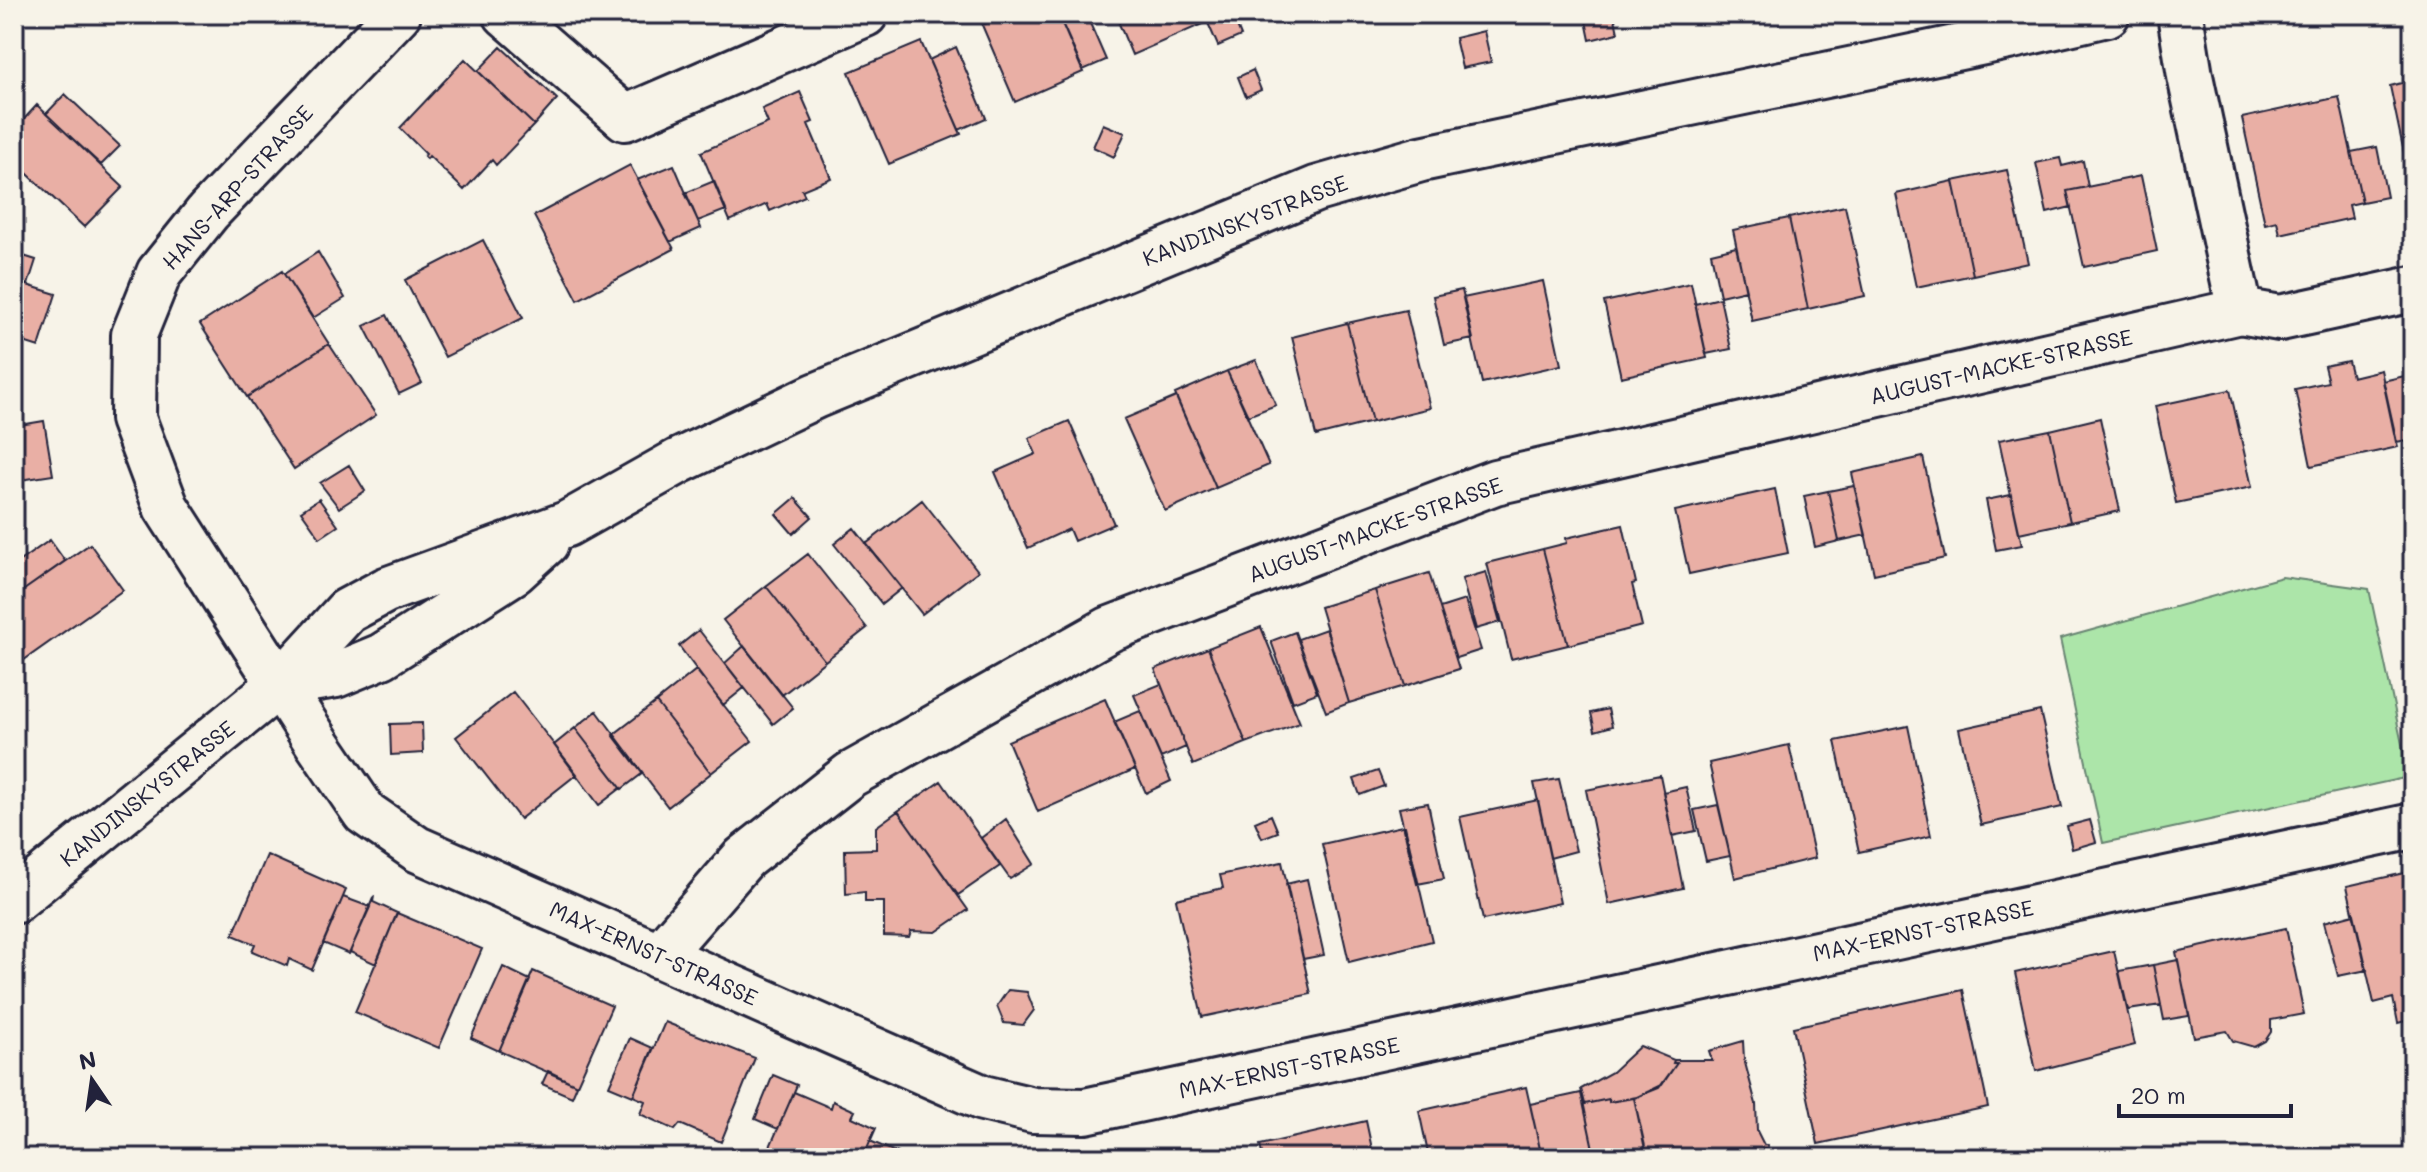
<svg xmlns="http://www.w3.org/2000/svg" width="2427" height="1172" font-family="Mali,sans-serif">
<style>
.green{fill:#ace5a9;stroke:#678472;stroke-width:2}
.building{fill:#e9afa5;stroke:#22223b;stroke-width:2}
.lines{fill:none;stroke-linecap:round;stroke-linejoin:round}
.minor-casing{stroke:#22223b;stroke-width:50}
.tertiary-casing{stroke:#22223b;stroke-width:50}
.minor{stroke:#f7f3e8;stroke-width:44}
.tertiary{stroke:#f7f3e8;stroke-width:44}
.labels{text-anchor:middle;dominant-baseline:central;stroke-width:8;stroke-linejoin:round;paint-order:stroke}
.street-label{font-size:22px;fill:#22223b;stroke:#f7f3e8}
</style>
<rect width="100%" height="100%" fill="#f7f3e8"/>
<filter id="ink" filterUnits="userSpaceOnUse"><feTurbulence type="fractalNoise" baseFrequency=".0125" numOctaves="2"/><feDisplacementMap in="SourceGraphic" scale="16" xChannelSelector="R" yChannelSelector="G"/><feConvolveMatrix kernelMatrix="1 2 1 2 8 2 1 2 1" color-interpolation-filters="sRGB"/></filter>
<g filter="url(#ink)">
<path class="green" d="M2282,577L2369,589L2409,777L2103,843L2060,639Z"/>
<path class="building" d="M1008,14H1058L1083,72L1015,102L982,25Z
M1058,14H1086L1106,60L1083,70Z
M1115,14H1204L1207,22L1132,55Z
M1204,14H1232L1241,36L1218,46Z
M1232,14H1260L1262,18L1238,28Z
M1595,14H1614L1618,33L1590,40L1585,16Z
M1484,31L1491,62L1462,68L1455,38Z
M921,42L961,134L889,164L849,72Z
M501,47L557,99L534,125L478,71Z
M956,47L986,118L959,130L929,60Z
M465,59L534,125L496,165L492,160L464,190L429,156L427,159L424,156L426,154L400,128Z
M1253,70L1261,90L1246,97L1238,77Z
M2413,80V171L2408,172L2390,86Z
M800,92L813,122L808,124L831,178L802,190L805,196L770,211L767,204L730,221L701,152L768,123L762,109Z
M65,94L120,146L101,165L46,114Z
M2339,97L2362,202L2349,205L2352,218L2280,234L2277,221L2265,224L2242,118Z
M37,105L123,187L84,227L14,161V130Z
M1103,124L1125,133L1114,157L1093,147Z
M2377,147L2387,197L2362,202L2351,152Z
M2060,158L2062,166L2083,161L2088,187L2067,191L2071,207L2047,213L2036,163Z
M630,165L674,249L578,300L534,216Z
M674,165L701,228L670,242L637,180Z
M2007,170L2028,263L1973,275L1953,181Z
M2141,176L2157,251L2084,267L2067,191Z
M714,181L726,210L698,221L685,193Z
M1953,181L1973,275L1916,287L1896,194Z
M1845,206L1865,296L1808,309L1789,218Z
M1789,218L1808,309L1752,321L1733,230Z
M483,240L523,318L445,357L405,280Z
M1736,247L1746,290L1720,296L1711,253Z
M318,252L345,298L313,318L284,274Z
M14,253L36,260L28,285L14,281Z
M282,271L329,344L247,397L200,324Z
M14,281L56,294L39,347L14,339Z
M1543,281L1561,365L1482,383L1463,298Z
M1691,283L1707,358L1621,377L1604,302Z
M1462,290L1473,339L1444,345L1433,296Z
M1720,298L1731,349L1706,354L1695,304Z
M1406,310L1430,408L1372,422L1347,323Z
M387,315L422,383L399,394L364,326Z
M1347,323L1372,422L1316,436L1292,337Z
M329,344L376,415L294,469L247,397Z
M1256,360L1276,405L1248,416L1227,371Z
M2348,361L2352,377L2381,370L2398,447L2311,466L2295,389L2328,382L2324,366Z
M1227,371L1269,465L1216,488L1175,394Z
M2413,374V439L2396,442L2383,381Z
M2230,390L2252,487L2176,503L2155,406Z
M1176,397L1216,488L1165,511L1124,419Z
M2100,418L2120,511L2070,522L2050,430Z
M44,421L53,475L14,481V426Z
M1069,421L1114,524L1074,541L1069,529L1028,548L995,472L1036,454L1029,438Z
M2050,430L2070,522L2019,533L1999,440Z
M1923,457L1945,558L1874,574L1852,473Z
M349,465L365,491L339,508L320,483Z
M1854,486L1866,535L1839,541L1828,491Z
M1775,489L1788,553L1689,574L1675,511Z
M1828,491L1839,541L1815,547L1804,496Z
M2011,495L2022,545L1996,550L1986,500Z
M795,498L812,517L793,534L776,514Z
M319,499L338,526L320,538L301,511Z
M922,500L978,571L922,614L866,544Z
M1623,525L1636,583L1632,584L1642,626L1568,645L1543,549L1567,543L1566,538Z
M854,528L902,588L882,604L834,544Z
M50,540L65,561L14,597V565Z
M90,544L123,590L24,660L14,646V597Z
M1543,549L1568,645L1511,659L1487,563Z
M808,554L867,628L825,661L766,586Z
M1486,572L1500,622L1476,629L1462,579Z
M1429,573L1459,669L1405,686L1375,590Z
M766,586L825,661L782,695L723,620Z
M1375,590L1405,686L1349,703L1320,607Z
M1465,600L1481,650L1456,658L1440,608Z
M1261,627L1300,723L1246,743L1208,648Z
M1326,629L1349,703L1326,712L1298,639Z
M699,630L744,688L723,705L679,646Z
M1295,632L1317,693L1293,702L1271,641Z
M744,646L793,708L773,724L725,663Z
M1208,648L1246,743L1193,765L1155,669Z
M696,670L752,741L711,773L656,702Z
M1161,684L1186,747L1161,758L1134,695Z
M513,692L577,774L520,819L456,737Z
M1105,699L1135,769L1038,812L1008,741Z
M656,702L711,773L668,807L613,735Z
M1608,709L1612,726L1595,731L1591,713Z
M597,711L643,773L622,789L575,728Z
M1140,711L1171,781L1146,793L1114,722Z
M2040,711L2062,807L1981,825L1959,729Z
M422,723L423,753L391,755L390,724Z
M1908,726L1931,836L1859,852L1835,741Z
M575,728L621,788L599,805L554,745Z
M1789,745L1815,858L1735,878L1709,763Z
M1378,771L1384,786L1360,795L1354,779Z
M1660,775L1683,888L1609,904L1586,790Z
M1559,779L1576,851L1550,858L1534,783Z
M941,781L1000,866L958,895L898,811Z
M1686,787L1696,831L1672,836L1663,792Z
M1538,800L1560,903L1483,920L1460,817Z
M1428,803L1444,879L1417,884L1399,808Z
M1718,805L1730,856L1706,861L1694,810Z
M898,811L968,910L936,932L911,931L909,937L884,936V902H865V892L846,894L845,850L876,849V827Z
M1271,815L1278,832L1262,838L1255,822Z
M1006,819L1034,864L1010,879L981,838Z
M2090,820L2096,842L2072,849L2067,826Z
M1402,826H1405L1432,941L1349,962L1322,844Z
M267,855L346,890L312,970L289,959L287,966L252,951L255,944L233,935Z
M1282,862L1311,994L1202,1017L1176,899L1223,888L1220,875Z
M2413,871V1019L2398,1023L2393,998L2374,1003L2347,886Z
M1307,879L1324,955L1303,959L1286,884Z
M374,896L373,902L397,913L376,964L350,952Z
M343,897L370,907L349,954L323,943Z
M397,913L482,949L439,1048L355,1012Z
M2354,914L2367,970L2338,976L2324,922Z
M2286,928L2304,1014L2271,1020V1032L2265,1041L2254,1047L2233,1041L2227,1031L2194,1037L2176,952Z
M2114,951L2135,1045L2036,1071L2015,973Z
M2178,960L2189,1016L2164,1020L2153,965Z
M2153,965L2161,1005L2128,1010L2119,971Z
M503,967L530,980L499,1051L471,1038Z
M533,971L612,1006L577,1085L499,1051Z
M1008,990L1027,992L1034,1010L1023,1025L1004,1023L997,1006Z
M1963,990L1988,1107L1818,1144L1793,1027Z
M665,1022L755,1058L721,1142L680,1124L675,1130L640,1114L645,1101L633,1096Z
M630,1038L653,1048L633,1096L609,1086Z
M1743,1041L1744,1059L1756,1104L1757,1131L1764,1145H1767L1768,1147L1745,1158H1659L1647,1155L1634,1098L1659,1088L1677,1063H1673L1674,1060H1712L1709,1051Z
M1640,1046L1674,1060L1673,1063H1677L1662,1085L1637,1097L1609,1102V1099L1585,1104L1581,1089L1612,1072Z
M548,1071L577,1085L572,1097L542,1084Z
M773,1075L797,1085L778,1129L755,1119Z
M1526,1087L1542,1158H1429L1419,1111Z
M794,1092L831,1108L833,1101L855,1111L852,1117L876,1128L863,1158H765Z
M1581,1093L1595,1158H1542L1530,1104Z
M1583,1096L1585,1104L1609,1099V1102L1634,1098L1645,1149L1607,1158H1595L1582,1097Z
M1366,1121L1374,1158H1263L1260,1145Z
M870,1141L898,1153L896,1158H863Z"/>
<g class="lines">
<defs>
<path id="minor" d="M398,14L208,212L159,273L134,335L133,419L166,507L318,744L365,813L417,849L983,1098L1033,1110L1085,1111L2413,826
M506,14L625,118L865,14
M2240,311L2280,318L2413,289
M659,956L744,858L850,775L1110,629L1495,482L2240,311L2190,76L2180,14"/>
<path id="tertiary" d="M280,684L336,675L382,656L514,572L546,543
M14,901L280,684L347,611L386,590L567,524L679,461L815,396L1316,189L1421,159L2008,37L2107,14"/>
</defs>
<use href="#minor" class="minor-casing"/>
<use href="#tertiary" class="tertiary-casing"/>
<use href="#minor" class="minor"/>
<use href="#tertiary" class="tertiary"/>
</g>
</g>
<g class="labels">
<g class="street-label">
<text transform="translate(237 187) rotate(-48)">HANS-ARP-STRASSE</text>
<text transform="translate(1245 220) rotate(-21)">KANDINSKYSTRASSE</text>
<text transform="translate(2001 366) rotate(-13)">AUGUST-MACKE-STRASSE</text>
<text transform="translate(1375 529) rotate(-20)">AUGUST-MACKE-STRASSE</text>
<text transform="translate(147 793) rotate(-39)">KANDINSKYSTRASSE</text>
<text transform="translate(1923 930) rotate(-12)">MAX-ERNST-STRASSE</text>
<text transform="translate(654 953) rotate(24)">MAX-ERNST-STRASSE</text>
<text transform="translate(1289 1067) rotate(-12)">MAX-ERNST-STRASSE</text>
</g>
</g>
<rect width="2427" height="1172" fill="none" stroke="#f7f3e8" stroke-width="48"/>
<rect x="24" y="24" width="2379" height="1124" fill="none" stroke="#22223b" stroke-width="3" filter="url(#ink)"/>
<g transform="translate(92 1080) rotate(347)" stroke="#f7f3e8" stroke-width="6" paint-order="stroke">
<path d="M0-6L14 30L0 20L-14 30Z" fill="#22223b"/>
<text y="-12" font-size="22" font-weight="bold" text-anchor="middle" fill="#22223b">N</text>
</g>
<path d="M2119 1104v12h172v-12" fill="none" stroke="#22223b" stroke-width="4"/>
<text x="2131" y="1104" font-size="24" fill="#22223b" stroke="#f7f3e8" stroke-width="6" paint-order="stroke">20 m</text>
</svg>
